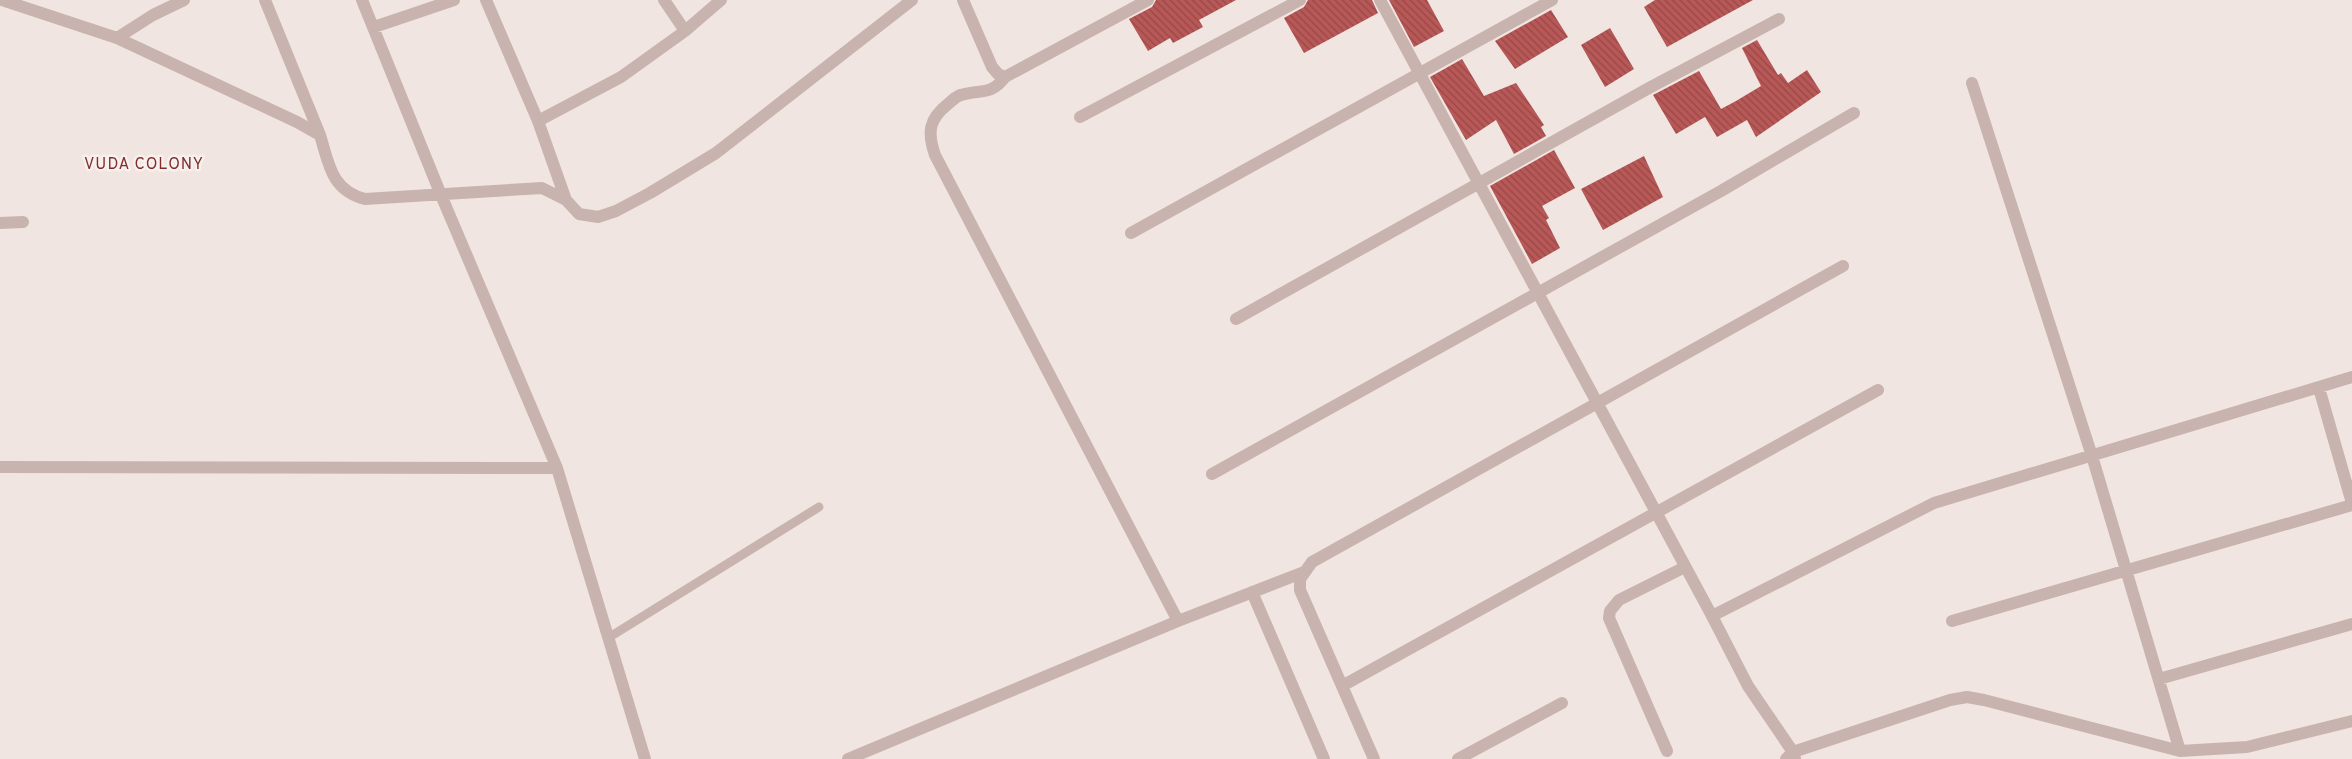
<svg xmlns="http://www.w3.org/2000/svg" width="2352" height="759" font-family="Overpass,sans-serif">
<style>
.building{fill:url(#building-back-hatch)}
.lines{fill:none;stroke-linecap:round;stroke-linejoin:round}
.service{stroke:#c8b3ae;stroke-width:9}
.minor{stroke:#c8b3ae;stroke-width:12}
.tertiary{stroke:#c8b3ae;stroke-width:12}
.labels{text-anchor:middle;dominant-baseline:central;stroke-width:5;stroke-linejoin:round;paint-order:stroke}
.neighbourhood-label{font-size:16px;letter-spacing:1px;fill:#7d2e2d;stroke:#f8f0ed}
</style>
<defs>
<pattern id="building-back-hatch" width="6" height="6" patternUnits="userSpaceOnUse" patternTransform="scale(1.25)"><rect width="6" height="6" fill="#b85857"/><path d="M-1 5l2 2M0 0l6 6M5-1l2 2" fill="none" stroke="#964948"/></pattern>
</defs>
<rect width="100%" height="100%" fill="#f1e5e1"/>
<path class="building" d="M1156,0H1236L1199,20L1203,27L1173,43L1170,38L1148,51L1129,19L1152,7Z
M1308,0H1372L1378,13L1304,53L1284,18L1304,7Z
M1389,0H1427L1444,31L1414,47Z
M1655,0H1753L1667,47L1644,7Z
M1551,10L1568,37L1515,69L1495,41Z
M1610,28L1634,69L1605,87L1581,45Z
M1757,40L1778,75L1781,73L1788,83L1807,70L1821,92L1756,137L1747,120L1717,137L1705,117L1676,134L1653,95L1699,71L1721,109L1736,101L1761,86L1742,48Z
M1462,59L1484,96L1516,83L1544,125L1541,127L1546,136L1514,154L1496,120L1466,140L1430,77Z
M1554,150L1575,188L1542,206L1549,218L1546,220L1560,248L1532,264L1490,186Z
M1644,156L1663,197L1603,230L1581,189Z"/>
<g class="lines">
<path class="service" d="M608,638L819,507"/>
<path class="minor" d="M2,0L117,38L297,122L320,135C329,164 331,190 365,199L542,188L566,200L579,214L598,217L616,211L650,193L716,153L912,0
M265,0L320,135
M362,0L441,195L557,468L645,759
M486,0L538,121L566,200
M664,0L685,31
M374,27L454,0
M117,38L153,15L184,0
M1005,77C991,96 980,89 961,95C956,96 952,101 948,104C929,119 927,132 935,155L1178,621
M1972,83L2092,456L2180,751
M1080,117L1300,0
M538,121L621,77L685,31L721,0
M0,223L23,222
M1131,233L1552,0
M1236,319L1649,88L1779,19
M2319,388L2352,503
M0,467L557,468
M1212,474L1721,191L1854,113
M1252,592L1324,759
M1712,616L1934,503L2352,377
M1952,621L2352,505
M2159,679L2352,624
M1342,686L1878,390
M1667,751L1609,618L1610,611L1619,600L1685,567
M848,759L1178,621L1304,572
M1374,759L1300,590V579L1312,562L1843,266
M1458,759L1562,703
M1795,759L1793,752L1950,700L1967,697L1984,700L2180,751L2247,747L2352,721"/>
<path class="tertiary" d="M963,0L992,67L998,74L1005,77L1148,0
M1380,0L1712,616L1748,686L1793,752L1786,759"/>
</g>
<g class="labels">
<g class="neighbourhood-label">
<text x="144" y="165">VUDA COLONY</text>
</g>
</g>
</svg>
